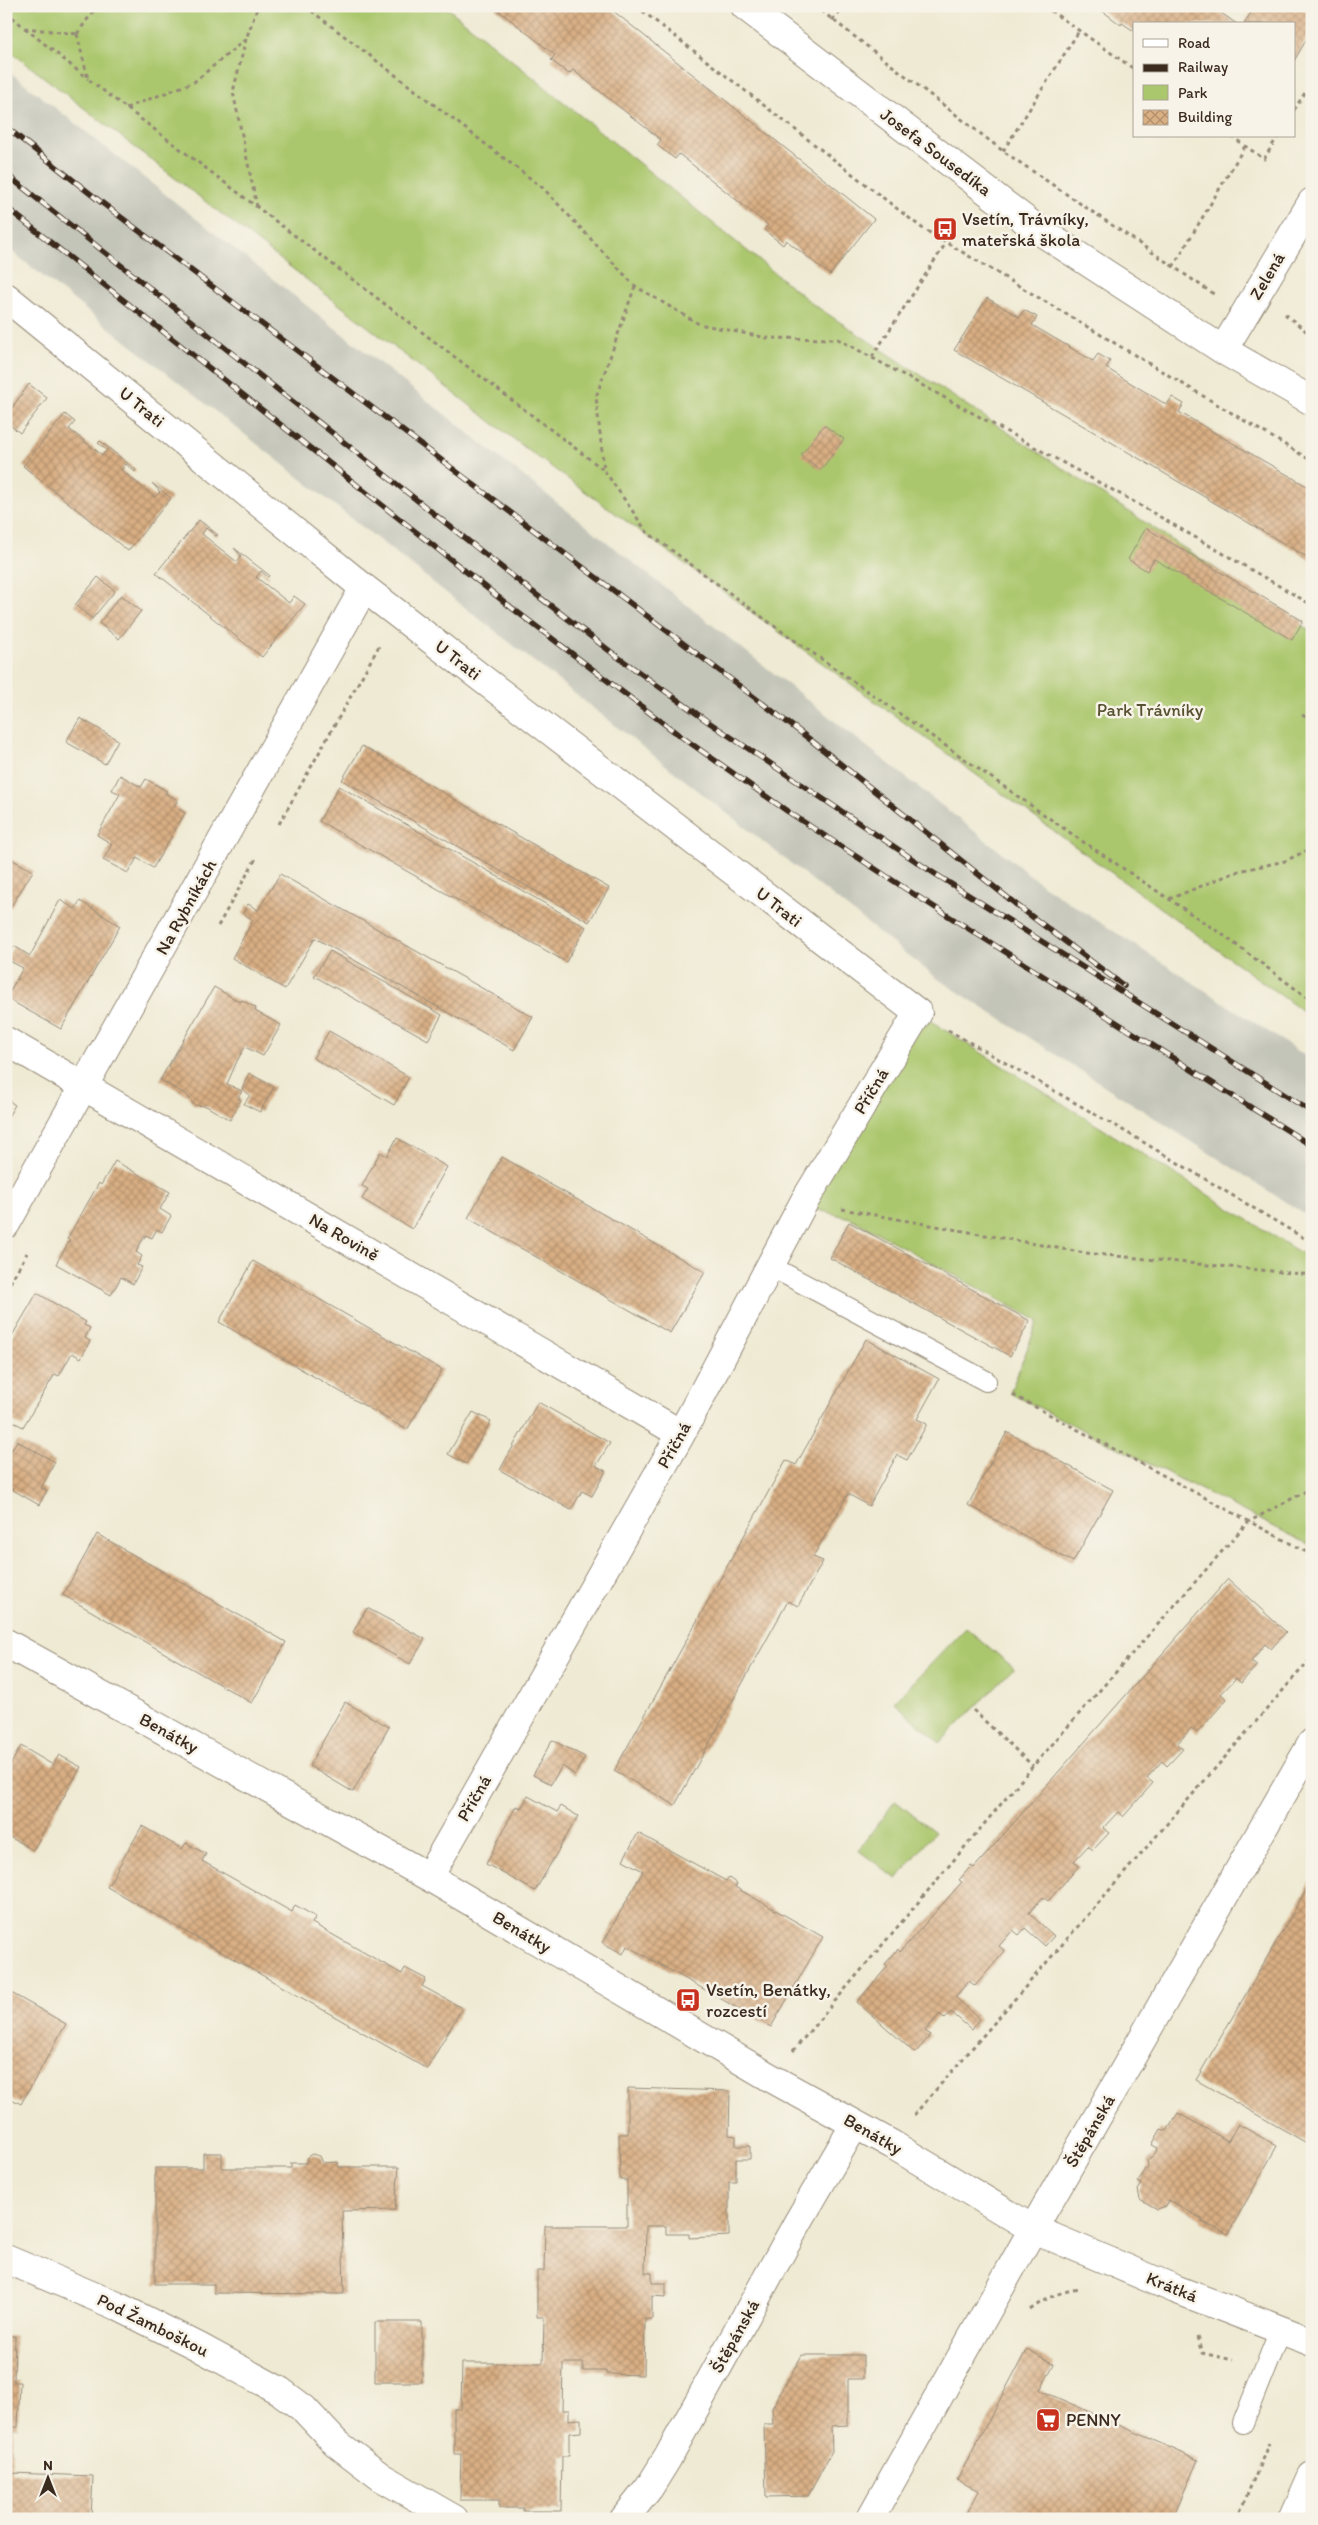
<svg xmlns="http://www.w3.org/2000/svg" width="1318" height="2525" font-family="Itim,sans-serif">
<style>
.railway{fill:#c4c5b9}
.green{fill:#abc76d;stroke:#737846}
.building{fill:url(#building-cross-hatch)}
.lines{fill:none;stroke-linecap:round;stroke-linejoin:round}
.service-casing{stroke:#958a78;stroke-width:22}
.minor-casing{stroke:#958a78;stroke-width:30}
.tertiary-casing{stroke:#958a78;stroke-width:30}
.path{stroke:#958a78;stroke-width:3;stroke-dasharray:4 4;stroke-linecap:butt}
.service{stroke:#fff;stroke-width:20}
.minor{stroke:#fff;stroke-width:28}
.tertiary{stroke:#fff;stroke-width:28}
.rail-casing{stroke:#3b2a1e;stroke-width:5.5}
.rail{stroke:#f7f3e8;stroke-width:4;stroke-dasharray:11;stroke-linecap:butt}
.path-bridge{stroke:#958a78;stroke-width:3;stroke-dasharray:4 4;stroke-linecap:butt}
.labels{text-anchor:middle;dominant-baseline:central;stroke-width:5;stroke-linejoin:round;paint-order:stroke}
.street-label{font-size:18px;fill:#3b2a1e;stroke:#f7f3e8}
.poi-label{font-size:18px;fill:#3b2a1e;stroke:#f7f3e8;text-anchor:start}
.park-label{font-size:18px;fill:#575132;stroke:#f7f3e8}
</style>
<defs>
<pattern id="building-cross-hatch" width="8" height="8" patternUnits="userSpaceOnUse" patternTransform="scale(1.25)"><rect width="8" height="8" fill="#d9af84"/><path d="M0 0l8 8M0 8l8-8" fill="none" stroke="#b18f6b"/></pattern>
</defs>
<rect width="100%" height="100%" fill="#f7f3e8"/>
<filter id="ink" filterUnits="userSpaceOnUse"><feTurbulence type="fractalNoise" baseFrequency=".02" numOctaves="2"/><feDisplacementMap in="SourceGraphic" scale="10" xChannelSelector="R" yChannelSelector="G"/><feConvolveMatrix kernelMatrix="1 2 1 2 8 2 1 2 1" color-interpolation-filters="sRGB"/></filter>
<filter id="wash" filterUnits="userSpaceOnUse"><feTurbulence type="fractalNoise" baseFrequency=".0096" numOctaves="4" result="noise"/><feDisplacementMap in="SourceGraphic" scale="20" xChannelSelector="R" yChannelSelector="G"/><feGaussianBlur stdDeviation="1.12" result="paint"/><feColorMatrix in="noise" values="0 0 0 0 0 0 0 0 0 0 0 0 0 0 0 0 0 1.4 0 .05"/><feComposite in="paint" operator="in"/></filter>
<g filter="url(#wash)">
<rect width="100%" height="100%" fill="#efead3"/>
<path class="railway" d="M6,69L1044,886L1312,1060V1219L938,979L6,247Z"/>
<path class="green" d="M6,6H445L814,305L1312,632V1018L528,450L6,48Z
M918,1013L1312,1260V1546L1010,1393L1038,1321L850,1218L802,1206Z
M966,1628L1014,1668L940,1743L894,1702Z
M895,1801L935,1832L897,1879L858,1850Z"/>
<g id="blocks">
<path class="building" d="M493,6H607L874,219L830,275L786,240L783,245L764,230L768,225L679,154L675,159L657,145L661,140L573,70L569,74L551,60L555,55Z
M1096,6H1211L1237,24H1134V31L1122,23L1121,25Z
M1255,6H1312V30L1294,61V24H1244Z
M987,298L1019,317L1024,310L1037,317L1032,325L1093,361L1098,354L1110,361L1106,368L1167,405L1172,397L1184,404L1179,412L1312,489V560L954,350Z
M29,384L47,398L20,433L6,422V416Z
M65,414L75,422L69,429L102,455L107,450L98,443L100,441L136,470L135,472L126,464L121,470L155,497L160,492L152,483L171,498L128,551L23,466Z
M824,425L844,439L821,470L801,455Z
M199,520L218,535L216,536L206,528L202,534L237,562L241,556L234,548L269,575L268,577L261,571L256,577L289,603L294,596L305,604L262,657L156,573Z
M1146,528L1303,621L1292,640L1154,559L1147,571L1128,559Z
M98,577L115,591L92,619L75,605Z
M121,595L141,611L119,639L99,623Z
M80,718L118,740L105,764L66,742Z
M362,746L609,888L589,922L342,780Z
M120,775L141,787L146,779L167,791L165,793L178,800L174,806L185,813L153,868L137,858L128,873L103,860L112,844L97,835L120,794L112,790Z
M339,786L586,927L566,962L319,821Z
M6,856L33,871L10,908L6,906Z
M280,874L533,1017L514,1050L315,938L285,989L232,958L253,920L243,913L248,904L258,910Z
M60,900L75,909L80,901L120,926L61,1029L6,998L23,968L6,959L14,946L30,956Z
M330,951L442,1015L428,1040L314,976Z
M214,987L240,1002L242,1000L256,1008L255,1011L281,1025L263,1056L245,1047L237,1061L227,1084L242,1091L238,1098L241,1100L230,1120L206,1106L194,1105L187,1095L160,1080Z
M329,1031L409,1077L394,1105L313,1058Z
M249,1073L274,1087L260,1112L244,1104L250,1095L242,1089Z
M6,1099L15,1105L6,1120Z
M397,1138L447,1167L412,1229L362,1199L368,1189L362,1186L380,1152L387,1156Z
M502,1157L705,1272L670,1333L468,1218Z
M115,1161L170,1192L160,1209L171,1216L162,1232L157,1229L152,1238L146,1235L140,1244L136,1252L142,1256L137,1265L142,1267L133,1284L121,1277L111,1295L56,1264L70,1240L67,1239L99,1183L101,1185Z
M849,1222L1030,1321L1010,1356L830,1258Z
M253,1261L442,1370L407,1430L219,1322Z
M37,1293L86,1322L84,1325L90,1328L85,1338L90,1341L81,1358L72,1353L59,1376L55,1374L23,1427L6,1418V1346Z
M866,1339L939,1379L917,1419L927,1424L907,1460L897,1455L869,1506L848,1494L813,1557L823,1561L798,1606L788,1601L675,1805L614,1771L786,1460L796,1465Z
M538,1402L610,1443L596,1466L606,1471L592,1496L582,1491L571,1510L500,1470Z
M473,1412L491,1421L466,1464L448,1454Z
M1007,1432L1113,1490L1073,1562L968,1505Z
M17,1441L55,1462L41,1488L47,1490L39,1505L6,1486V1459Z
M97,1534L286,1642L252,1703L63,1595Z
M1228,1579L1286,1632L1271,1649L1265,1644L1251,1661L1257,1665L1241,1683L1236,1678L1221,1694L1227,1699L1197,1733L1191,1728L1177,1744L1183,1749L1167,1766L1162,1761L1147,1778L1153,1783L1123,1817L1118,1812L1103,1828L1109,1833L1093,1850L1088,1846L1074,1861L1079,1866L1048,1901L1043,1897L1029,1913L1054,1936L1045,1946L1025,1928L1019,1935L1013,1930L999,1946L1005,1951L975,1986L969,1981L955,1997L980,2019L972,2030L951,2012L945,2019L940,2014L925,2031L931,2035L915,2053L857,2002L888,1966L885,1964L898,1949L900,1952L962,1882L959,1880L971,1866L974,1868Z
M367,1608L425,1639L410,1664L353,1632Z
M345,1702L389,1727L353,1792L309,1766Z
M552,1740L585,1757L575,1775L562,1766L551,1784L533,1775Z
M21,1746L53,1765L59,1755L81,1767L33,1850L6,1835V1761L11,1764Z
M528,1796L557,1812L561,1806L578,1816L535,1891L486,1864L516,1806L521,1808Z
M142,1826L182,1849L186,1843L206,1854L202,1861L292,1912L295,1905L316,1917L312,1923L402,1974L405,1968L426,1979L422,1986L462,2008L427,2069L107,1887Z
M638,1833L726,1881L729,1878L737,1884L735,1887L823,1937L771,2027L627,1946L623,1954L603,1943L643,1871L623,1860Z
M1312,1880V2146L1196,2080Z
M6,1990L66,2024L21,2104L6,2096Z
M628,2088L730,2091L729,2135L736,2136V2146H750V2159H736V2182H729V2236L689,2238V2234H666V2226H646L645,2273H652V2283H666V2297L652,2296V2319H645L644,2375L606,2374V2371H583V2363H563L562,2410H569V2420L581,2419V2432L569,2433V2456H562L561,2511H523V2508H499V2500H460L461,2454H454V2409H461L462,2363H543L544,2317H537V2271H544L545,2226H627V2180H620L619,2134H628Z
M1178,2113L1228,2141L1238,2124L1277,2146L1228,2234L1202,2222V2219L1169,2200L1166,2206L1157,2209L1140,2199L1138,2190L1142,2184L1138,2182L1148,2166L1147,2160L1154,2155L1158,2148L1152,2145L1161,2129L1167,2131Z
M203,2153H222V2168H291V2163H306L307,2157L312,2154L320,2156L323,2163L338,2162V2167H399L395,2210L342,2211L344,2294L214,2293V2284H155V2168H203Z
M375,2322H422V2382H375Z
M6,2336H15L14,2382H20L18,2427H13L11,2473L93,2476L91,2519H6Z
M1027,2349L1054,2364L1040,2390L1198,2460L1172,2519H964L979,2491L957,2480Z
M802,2355H863V2379H848V2425L831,2426L832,2451L808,2496L766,2497L764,2424H773L772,2408Z"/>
</g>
</g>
<g filter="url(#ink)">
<use href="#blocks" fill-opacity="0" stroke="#958a78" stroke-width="1"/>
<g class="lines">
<defs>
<path id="service" d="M770,1266L986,1381
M1243,2423L1280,2330"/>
<path id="minor" d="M745,6L1037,229L1223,350L1312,401
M6,297L364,588L918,1013L804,1202L681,1434L429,1877
M1223,350L1312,202
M6,1041L681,1434
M6,1224L364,588
M6,1643L429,1877L771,2078L893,2145L1033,2229L1175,2289L1312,2342
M6,2259L117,2306L199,2347L280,2391L304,2409L335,2442L381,2477L454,2519
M624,2519L649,2488L667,2459L798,2222L855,2124
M870,2519L1033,2229L1312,1743"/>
<path id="tertiary" d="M1293,2519L1312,2476"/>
</defs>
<use href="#service" class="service-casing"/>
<use href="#minor" class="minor-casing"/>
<use href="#tertiary" class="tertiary-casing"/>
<path class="path" d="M305,6L543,188L635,286L699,324L767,338L838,339L1129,499L1312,605
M636,6L922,228L1312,461
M815,6L1003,151L1215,295
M1044,6L1134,69
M6,12L25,28L77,34
M832,20L846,6
M77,34L88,79L604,470
M77,34L97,6
M246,39L233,92L257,207
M126,108L194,82L246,39L258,6
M1294,110L1312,82
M1231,136L1264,159L1278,136
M1003,151L1079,31
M1173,267L1245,146
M635,286L596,397L604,470L647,532L777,628L1079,839L1223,935L1312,1001
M1285,314L1312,336
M872,357L946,243
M1302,715L1312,720
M279,824L379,646
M1169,899L1239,871L1285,861L1312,848
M218,926L255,860L253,859
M948,1030L1133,1136L1312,1243
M842,1209L1085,1253L1312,1275
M6,1290L27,1253
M1013,1395L1312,1555
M973,1710L1033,1766
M793,2051L1033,1766L1248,1522L1312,1488
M914,2115L1312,1657
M1030,2310C1046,2298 1060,2291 1081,2289
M1197,2337L1202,2353L1233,2360
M1237,2519L1269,2443"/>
<use href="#service" class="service"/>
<use href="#minor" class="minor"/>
<use href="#tertiary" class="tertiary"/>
<defs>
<path id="rail" d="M6,127L97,199L812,741L1018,906L1124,986
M6,174L525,586L615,655L707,721L929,870L1312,1112
M6,207L512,608L679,735L787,811L909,891L1312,1146"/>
</defs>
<use href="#rail" class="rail-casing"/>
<use href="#rail" class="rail"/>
<path class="path-bridge" d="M25,28L88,79"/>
</g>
</g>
<defs>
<symbol id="bus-square" viewBox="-11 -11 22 22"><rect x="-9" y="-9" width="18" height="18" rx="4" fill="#c8321e" stroke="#f7f3e8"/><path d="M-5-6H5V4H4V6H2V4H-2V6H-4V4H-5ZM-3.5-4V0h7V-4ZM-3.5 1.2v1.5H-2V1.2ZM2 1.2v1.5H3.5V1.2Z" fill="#fff"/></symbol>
<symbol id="supermarket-square" viewBox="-11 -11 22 22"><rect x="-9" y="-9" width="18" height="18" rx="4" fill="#c8321e" stroke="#f7f3e8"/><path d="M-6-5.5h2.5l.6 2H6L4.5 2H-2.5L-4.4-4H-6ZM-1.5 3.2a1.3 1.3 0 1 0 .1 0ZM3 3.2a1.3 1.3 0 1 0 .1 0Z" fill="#fff"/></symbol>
</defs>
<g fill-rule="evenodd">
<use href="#bus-square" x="931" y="215" width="28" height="28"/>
<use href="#bus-square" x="674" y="1986" width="28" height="28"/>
<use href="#supermarket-square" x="1034" y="2406" width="28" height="28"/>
</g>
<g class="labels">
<g class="street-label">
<text transform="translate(936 152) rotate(37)">Josefa Sousedíka</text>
<text transform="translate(1267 276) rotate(-59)">Zelená</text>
<text transform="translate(142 407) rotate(39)">U Trati</text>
<text transform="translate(458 660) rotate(38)">U Trati</text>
<text transform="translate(186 907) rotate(-61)">Na Rybníkách</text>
<text transform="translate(779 907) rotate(38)">U Trati</text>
<text transform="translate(871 1091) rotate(-59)">Příčná</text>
<text transform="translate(344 1237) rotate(30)">Na Rovině</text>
<text transform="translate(674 1445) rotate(-61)">Příčná</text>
<text transform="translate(169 1733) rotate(29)">Benátky</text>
<text transform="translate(474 1798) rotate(-60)">Příčná</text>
<text transform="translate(522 1932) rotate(31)">Benátky</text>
<text transform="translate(1090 2131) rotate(-60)">Štěpánská</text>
<text transform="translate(873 2134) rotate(30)">Benátky</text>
<text transform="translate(1172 2287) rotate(22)">Krátká</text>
<text transform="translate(153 2325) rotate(26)">Pod Žamboškou</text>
<text transform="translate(735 2336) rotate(-61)">Štěpánská</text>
</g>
<g class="poi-label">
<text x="962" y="219">Vsetín, Trávníky,<tspan x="962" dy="21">mateřská škola</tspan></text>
<text x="706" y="1990">Vsetín, Benátky,<tspan x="706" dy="21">rozcestí</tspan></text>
<text x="1066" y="2420">PENNY</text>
</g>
<g class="park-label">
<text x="1150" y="710">Park Trávníky</text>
</g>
</g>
<rect width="1318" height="2525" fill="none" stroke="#f7f3e8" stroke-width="25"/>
<rect x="1133" y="22" width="162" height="115" fill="#f7f3e8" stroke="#aca397"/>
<rect x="1143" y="39" width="25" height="8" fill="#ffffff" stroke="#aca397"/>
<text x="1178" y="48" font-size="15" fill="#3b2a1e">Road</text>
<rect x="1143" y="64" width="25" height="8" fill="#3b2a1e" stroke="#aca397"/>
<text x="1178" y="72" font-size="15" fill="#3b2a1e">Railway</text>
<rect x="1143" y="85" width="25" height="15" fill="#abc76d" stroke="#aca397"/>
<text x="1178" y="98" font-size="15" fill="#3b2a1e">Park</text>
<rect x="1143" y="110" width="25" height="15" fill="url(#building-cross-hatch)" stroke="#aca397"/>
<text x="1178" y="122" font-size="15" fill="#3b2a1e">Building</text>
<g transform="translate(48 2478)" stroke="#f7f3e8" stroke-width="4" paint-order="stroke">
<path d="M0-4L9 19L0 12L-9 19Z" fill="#3b2a1e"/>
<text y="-8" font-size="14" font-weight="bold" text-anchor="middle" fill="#3b2a1e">N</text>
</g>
</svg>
